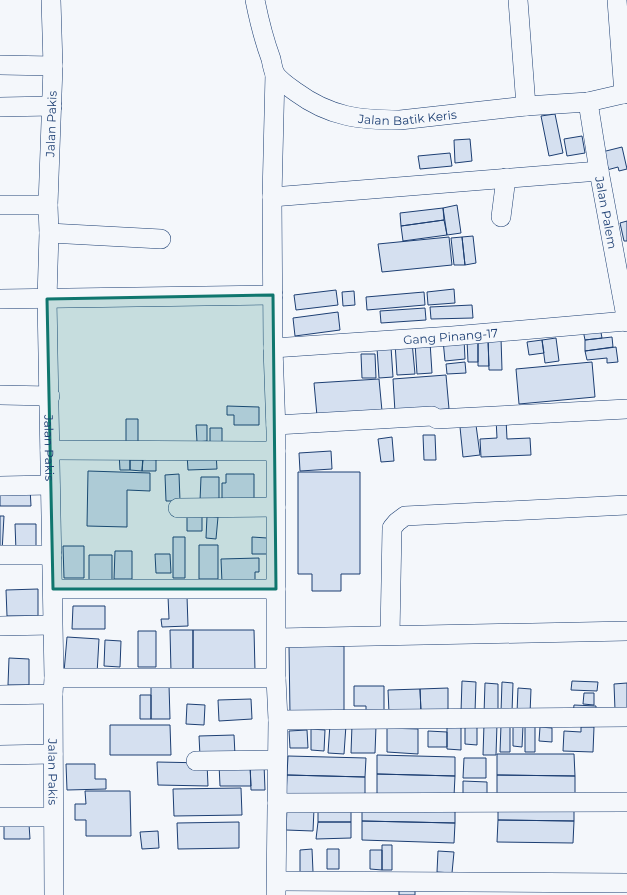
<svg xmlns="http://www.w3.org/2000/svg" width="627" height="895" font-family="Montserrat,sans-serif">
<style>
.building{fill:#d5e0f0;stroke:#1d3f73}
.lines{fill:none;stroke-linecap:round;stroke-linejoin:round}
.minor-casing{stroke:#1d3f73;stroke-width:20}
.minor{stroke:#f4f7fb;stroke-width:19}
.marked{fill:#0f766e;fill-opacity:0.2;stroke:#0f766e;stroke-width:3;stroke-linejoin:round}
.labels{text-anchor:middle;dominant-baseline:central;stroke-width:3;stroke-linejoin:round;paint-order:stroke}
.street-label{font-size:12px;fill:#1d3f73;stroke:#f4f7fb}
</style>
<rect width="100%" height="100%" fill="#f4f7fb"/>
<path class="building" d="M555,114L563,153L549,156L541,116Z
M582,136L585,153L567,156L564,139Z
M470,139L472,161L455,163L454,140Z
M622,147L627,169L619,171L618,167L607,170L602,152Z
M450,153L452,166L420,169L418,156Z
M457,205L461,233L447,235L443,208Z
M443,208L444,220L401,226L400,213Z
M444,220L447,235L403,241L401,226Z
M627,221V241H624L620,223Z
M473,236L476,263L465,265L462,237Z
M449,237L452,265L382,272L378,244Z
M462,237L465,265H454L451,238Z
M454,289L455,303L428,305L427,292Z
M336,290L338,305L296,310L294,295Z
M354,291L355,305L343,306L342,292Z
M424,292L425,305L367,310L366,297Z
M472,305L473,318L431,319L430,307Z
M425,308L426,320L381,323L380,311Z
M338,312L340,330L295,336L293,318Z
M600,327L602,338L585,340L583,330Z
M612,337L613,347L585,351V340Z
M501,338L502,370H489L488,339Z
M556,338L559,361L545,363L542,340Z
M464,339L465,359L445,361L443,340Z
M478,339V362H468L467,340Z
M478,339H488L489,366H478Z
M542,340L544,353L529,355L527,342Z
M412,342L415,374L397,375L395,343Z
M430,342L432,373L417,374L415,343Z
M391,347L393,377L379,378L377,348Z
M616,347L618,362L607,363V358L587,360L585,351Z
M361,354H375L376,378H362Z
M465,362L466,373L447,374L446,364Z
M592,362L595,397L519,404L516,369Z
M446,375L449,409L395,412L393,379Z
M379,379L382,411L317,416L314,383Z
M227,406L259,407V425H234V415H227Z
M126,419H138V443H126Z
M496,419H506L507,439L530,438L531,455L481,457L480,439L497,438Z
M196,425H207V441L197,442Z
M476,425L480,455L463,457L460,427Z
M210,428H222V444H210Z
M423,435H435L436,460H424Z
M392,437L394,461L381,462L378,439Z
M331,451L332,469L300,471L299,453Z
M119,453H130V470H120Z
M216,453L217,469L188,470L187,454Z
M143,454L156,455V471H142Z
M130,460H143L142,471L130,470Z
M88,471L150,473V491L127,490V527L87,526Z
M298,472H360V574H341V591H312V574H298Z
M179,474L180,501H166L165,475Z
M226,474H254V502H222V483H226Z
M201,477H219V501H200Z
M0,488H30L31,506H0Z
M187,511L202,512V531H187Z
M0,516H4L2,552H0Z
M207,516L218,517L216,539L206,538Z
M15,524H36V551H16Z
M173,537H185V578H173Z
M252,537L267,538V554H252Z
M199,545H218V579H199Z
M63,546H84V578H64Z
M115,551H132V579H114Z
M155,554H170L171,573H156Z
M89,555H112V581H89Z
M259,558V572H255V581L222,583L221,559Z
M38,589V616H7L6,590Z
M168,596H187L188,626L162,627L161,619H169Z
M73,606H105V629H72Z
M170,630H193V672H171Z
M193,630H254L255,671L193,672Z
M138,631H156V667H138Z
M67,637L99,639L97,674L64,672Z
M105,640L121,641L120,667L104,666Z
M289,646H344V714H290Z
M9,658L29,659V685H8Z
M462,681L476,682L475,712H461Z
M572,681L598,682L597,691L571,690Z
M502,682L513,683L512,712H501Z
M485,683L498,684V715L484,714Z
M627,683V709L615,710L614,684Z
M151,685H169L170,719H151Z
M354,686H384V714H366V706H354Z
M448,688V711L421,712L420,689Z
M518,688L531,689L530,714L517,713Z
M420,689L421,712L389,713L388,690Z
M584,693H594V705L583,704Z
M140,695H151V719H140Z
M251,699L252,719L219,721L218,700Z
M187,704L205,705L204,725L186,724Z
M574,705L596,706V716L573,715Z
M447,722H461V750L447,749Z
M525,722L535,723V752H525Z
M330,724L346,725L344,754L328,753Z
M484,724H497L496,755H483Z
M110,725H170L171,755H110Z
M352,725L376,726L375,753H351Z
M465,725H477V745L465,744Z
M501,725L510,726V752H500Z
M513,725L523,726L522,747L513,746Z
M540,727L552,728V742L539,741Z
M581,727H594L593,752L563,751L564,731L581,732Z
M387,728L418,729V754L387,752Z
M311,729L325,730L324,751L311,750Z
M307,730L308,748H290L289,731Z
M428,731L447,732V747H428Z
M234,735L235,755L200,756L199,736Z
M497,754H574L575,776L497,775Z
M377,755L455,757V776L377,774Z
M288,756L366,758L365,777L287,775Z
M464,758H486V778H463Z
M157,762L207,763L208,786L158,785Z
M66,764H95V779H106V789L67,790Z
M219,764H250L251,786H220Z
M250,764H264L265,790H251Z
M377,774L455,776L454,796L377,794Z
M287,775L365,777V798L286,797Z
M497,775L575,776V796L497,795Z
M463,781L487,782V799H463Z
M241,788L242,815L174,816L173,789Z
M85,791H130L131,836H86V820H75V804H86Z
M362,803L455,805V823L362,821Z
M498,803L574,805V821L498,820Z
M318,804L351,805V822H318Z
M287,808L314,809L313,831L286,830Z
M498,820L574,821L573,843L497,842Z
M362,821L455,823L454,843L362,840Z
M239,822V848L178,849L177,823Z
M318,822H351V838L316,839Z
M4,824H29L30,839H4Z
M158,831L159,848L142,849L140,832Z
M382,845H392V870H382Z
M312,849L313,872H300V850Z
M327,849H339V869H327Z
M370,850H382V870L370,869Z
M438,851L454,852L452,873L437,872Z
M399,886H415V895H399Z"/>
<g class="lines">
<defs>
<g id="minor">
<path id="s1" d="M51,0L53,66L48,205L49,233L47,299L54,678L53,694L54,895"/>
<path id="s2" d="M255,0C259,20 264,40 271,59C272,64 273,70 275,74C280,81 289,87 296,92C330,117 360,120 400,120L526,106L588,102L627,93"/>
<path d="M518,0L526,106"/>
<path d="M617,0L624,94"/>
<path d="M0,65L53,66"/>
<path d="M275,74L272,197L273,348L276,431V678L278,720L276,895"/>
<path id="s3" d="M588,102L599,171L627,322"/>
<path d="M0,107L52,106"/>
<path d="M272,197L599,171"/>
<path d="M0,205H48"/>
<path d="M501,217L506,178"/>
<path d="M49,233L161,239"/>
<path d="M0,299L273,295"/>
<path id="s4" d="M273,348L452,336L627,321"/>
<path d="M0,395L50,396"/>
<path d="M276,425L432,416L437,419L627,409"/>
<path d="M50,450L276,451"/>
<path d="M0,486L50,485"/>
<path d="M178,508L276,507"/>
<path d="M0,555H52"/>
<path d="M53,589H276"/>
<path d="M0,626L52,625"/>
<path d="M390,635L392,528L397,522L405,516L627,505"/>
<path d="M277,638L627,631"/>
<path d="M54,678H276"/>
<path d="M0,695L53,694"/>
<path d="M278,720L627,717"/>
<path d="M0,755L53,754"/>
<path d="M196,761L277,760"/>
<path d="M277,803L627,802"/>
<path d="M0,817H53"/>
<path d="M277,881L627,883"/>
</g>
</defs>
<use href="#minor" class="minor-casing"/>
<use href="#minor" class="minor"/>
</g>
<path class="marked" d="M273,295L276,589H53L47,299Z"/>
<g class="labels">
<g class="street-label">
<text stroke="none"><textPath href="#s2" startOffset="222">Jalan Batik Keris</textPath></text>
<text transform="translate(51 124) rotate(-88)">Jalan Pakis</text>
<text stroke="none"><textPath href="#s3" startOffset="112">Jalan Palem</textPath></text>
<text stroke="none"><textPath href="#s4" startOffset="178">Gang Pinang-17</textPath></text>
<text stroke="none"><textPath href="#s1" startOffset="448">Jalan Pakis</textPath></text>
<text stroke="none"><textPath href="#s1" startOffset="772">Jalan Pakis</textPath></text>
</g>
</g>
</svg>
